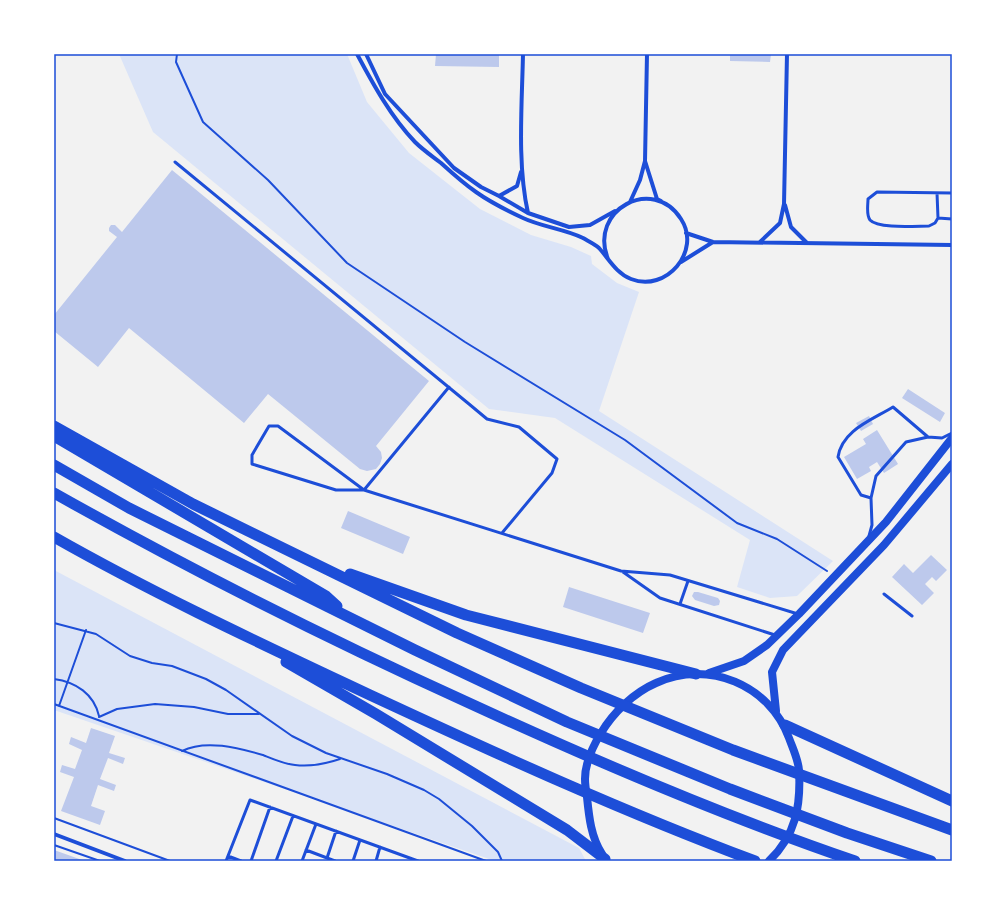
<svg xmlns="http://www.w3.org/2000/svg" width="1006" height="915" font-family="'DM Sans',sans-serif">
<style>
.green{fill:#dbe4f7}
.building{fill:#bdc9ec}
.lines{fill:none;stroke-linecap:round;stroke-linejoin:round}
.path{stroke:#1d4ed8;stroke-width:2}
.service{stroke:#1d4ed8;stroke-width:3}
.minor{stroke:#1d4ed8;stroke-width:4}
.secondary{stroke:#1d4ed8;stroke-width:8}
.motorway{stroke:#1d4ed8;stroke-width:11}
.neatline{fill:none;stroke:#1d4ed8;stroke-width:1.5}
</style>
<rect width="100%" height="100%" fill="#f2f2f2"/>
<path class="green" d="M119,54H347L367,102L409,153L480,209L531,235L571,247L591,256L592,264L617,283L639,292L599,411L833,561L797,596L770,598L737,587L750,540L555,418L489,409L153,132Z
M54,570L579,848L586,861H495L54,710Z"/>
<path class="building" d="M436,54H499V67L435,66Z
M730,54H771L770,62L730,61Z
M172,170L429,381L376,446L381,452L382,458L380,464L376,469L367,471L360,469L268,394L244,423L129,328L98,367L54,331V315L117,237L109,231V228L111,225H115L122,232Z
M908,389L945,413L940,422L902,398Z
M869,416L873,424L861,431L856,423Z
M877,430L898,464L884,473L877,462L869,467L871,471L857,479L844,457L866,444L863,439Z
M348,511L410,537L403,554L341,528Z
M931,555L947,570L936,581L932,577L925,584L934,593L922,605L892,577L904,564L913,573Z
M569,587L650,613L643,633L563,607Z
M694,592H698L718,598L720,601L719,605L714,606L695,600L692,596Z
M91,728L115,736L109,753L125,758L123,764L108,758L100,779L116,785L114,791L98,785L91,806L105,811L100,825L61,811L74,777L60,772L62,765L75,769L82,750L69,744L71,737L86,743Z
M54,850L85,861H54Z"/>
<g class="lines">
<path class="path" d="M177,54L176,62L203,122L268,180L347,263L465,342L625,440L737,523L777,539L827,571
M54,623L96,634L130,656L152,663L172,666L206,679L226,690L292,736L326,753L387,774L424,790L439,799L472,826L498,852L502,861
M54,679C76,682 94,694 99,716
M54,704L486,861
M59,706L86,630
M99,717L117,709L155,704L194,707L228,714H259
M182,751C206,739 238,748 263,755C273,759 284,764 295,765C311,767 325,764 340,759
M54,818L170,861
M54,845L100,861"/>
<path class="service" d="M175,162L469,404L487,419L519,427L557,459L552,473L502,533
M937,193L938,218
M938,218L935,223L929,226C916,226 878,229 870,220C866,215 868,205 868,199L877,192L952,193
M938,218L952,219
M364,490L278,426H269L252,455V464L336,490H364L621,571L670,575L798,614
M364,490L449,387
M871,498L861,495L838,457C842,430 872,420 893,407L928,437
M869,536L872,525L871,498L876,476L906,442L928,437L942,438L952,433
M623,572L660,598L775,635
M884,594L912,616
M680,604L688,581
M306,850L335,861
M228,856L241,861
M327,858L336,831
M226,861L250,800L418,861
M251,861L270,807
M276,861L293,816
M302,861L316,824
M353,861L360,840
M376,861L380,847"/>
<path class="minor" d="M357,54C373,84 391,117 415,142C423,150 432,156 441,163C452,173 463,183 476,192C490,202 508,211 523,218C542,227 565,229 583,238C588,241 595,244 599,248C609,259 616,273 631,279C666,293 702,251 681,219C653,175 588,210 608,259
M366,54L385,94L454,168L481,187L499,196L528,213L569,227L590,225L615,211
M523,54C522,105 517,164 528,213
M645,161L657,199L661,201
M499,196L517,186L521,172
M630,202L640,180L645,161L647,54
M785,205L791,227L807,243
M686,233L713,242L952,245
M760,242L780,223L784,204L787,54
M681,262L713,242
M54,834L125,861"/>
<path class="secondary" d="M709,673L744,661L767,645L799,614L886,522L952,438
M776,711L772,672L783,650L884,545L952,464
M602,854C591,837 589,817 587,797C586,791 585,785 585,779C585,763 593,746 601,733C613,713 633,693 656,683C708,659 770,685 789,738C793,749 798,759 799,770C801,806 796,835 769,861"/>
<path class="motorway" d="M54,426L193,504L457,633L581,688L733,750L952,830
M54,436L326,596L337,606
M54,465L129,508L415,650L567,722L730,789L847,833L931,861
M54,493C189,569 328,639 469,703C595,761 723,816 855,861
M54,537C156,595 264,645 370,695C497,754 624,812 755,861
M350,574L466,615L696,674
M286,662L376,714L567,830L605,859
M785,725L952,801"/>
</g>
<rect width="1006" height="915" fill="none" stroke="#ffffff" stroke-width="110"/>
<rect x="55" y="55" width="896" height="805" class="neatline"/>
</svg>
